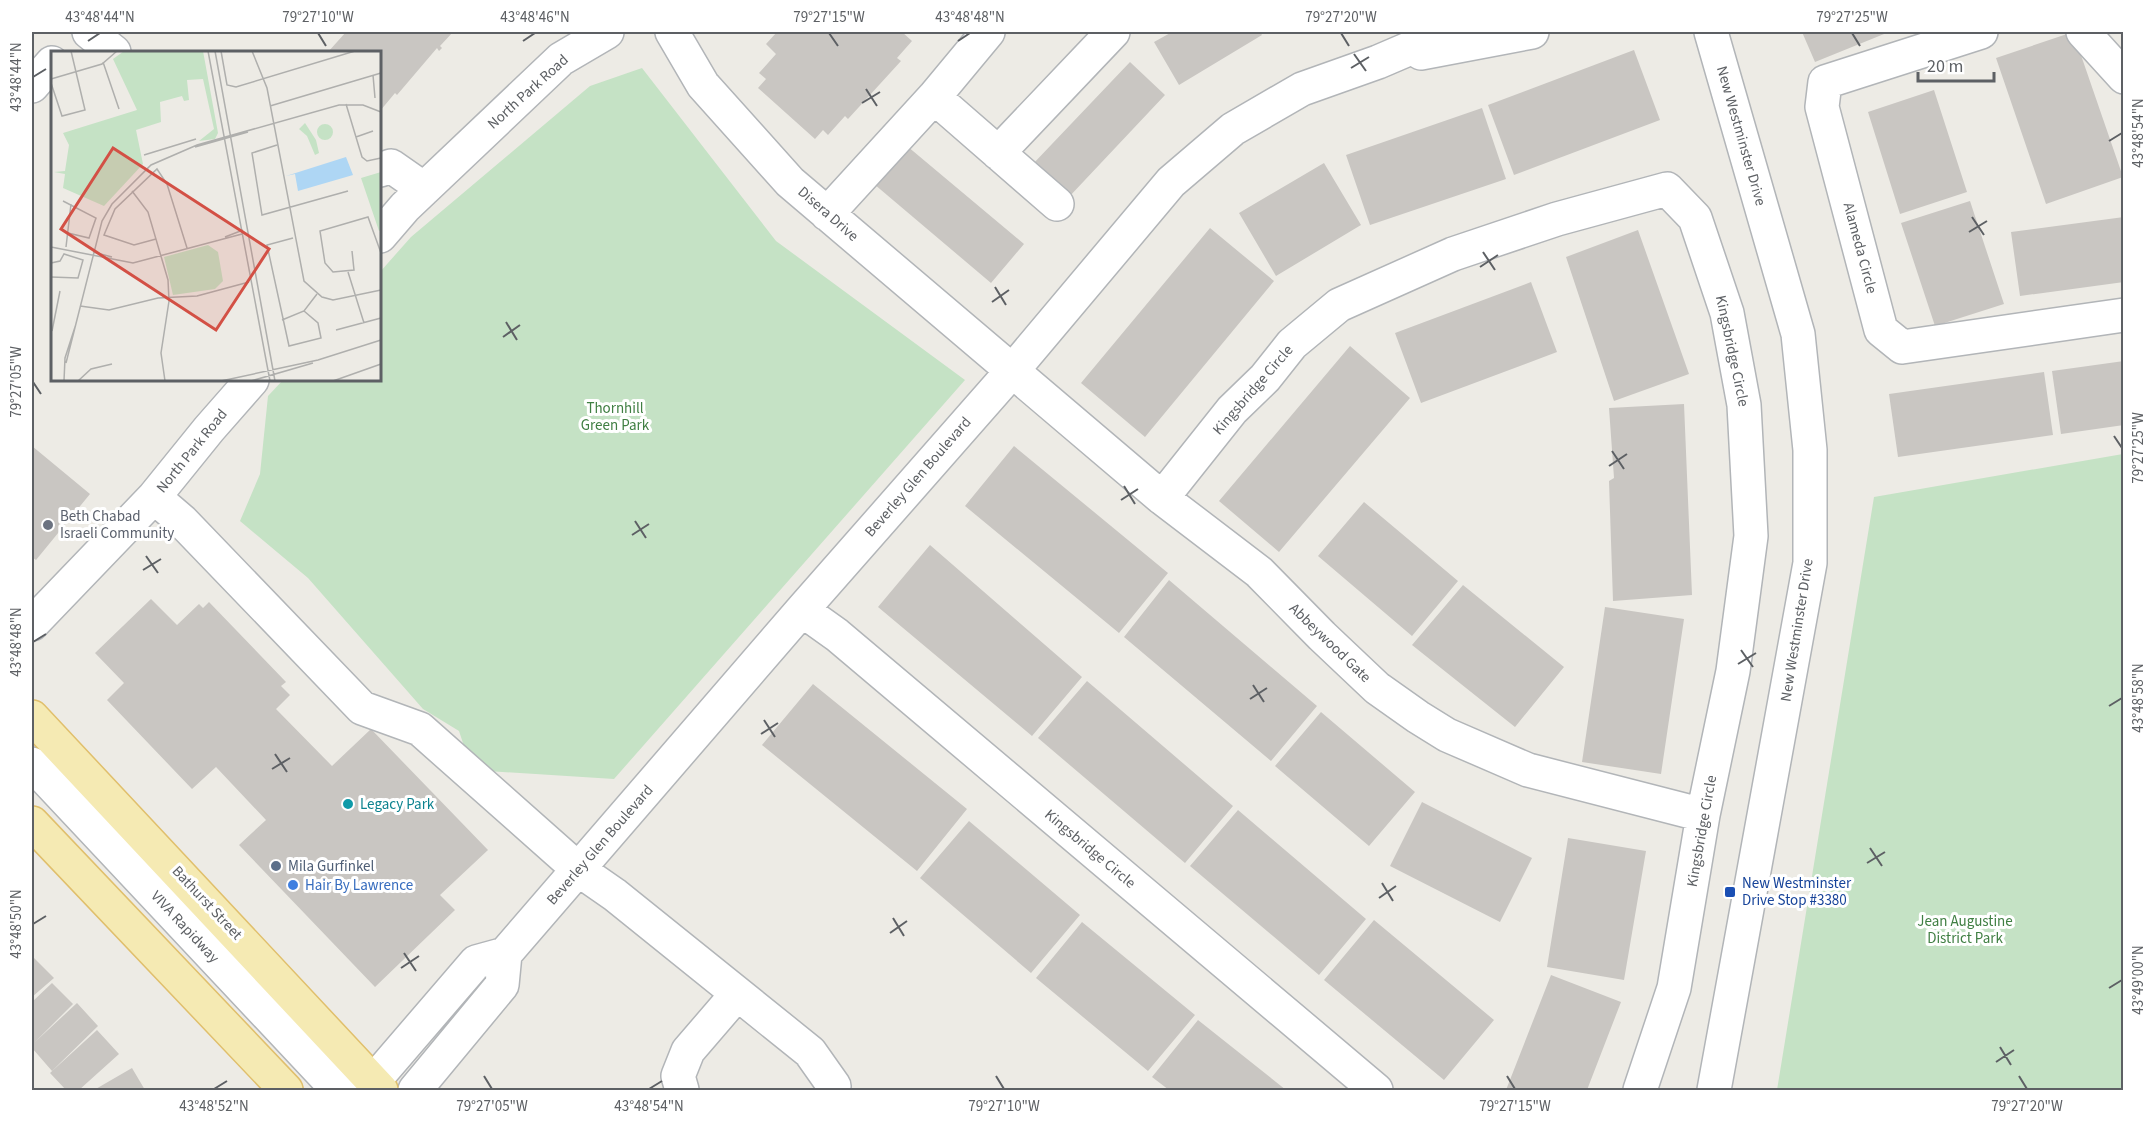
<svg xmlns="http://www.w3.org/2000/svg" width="2155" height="1122" font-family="'Source Sans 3',sans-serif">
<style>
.green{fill:#c5e2c5}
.building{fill:#c9c6c2}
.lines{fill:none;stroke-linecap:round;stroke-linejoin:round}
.minor-casing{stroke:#b2b5b8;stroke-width:36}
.major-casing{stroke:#e0bf6c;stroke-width:36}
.minor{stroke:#fff;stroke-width:33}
.major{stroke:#f5eab3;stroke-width:33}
.ticks{fill:none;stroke:#5d6064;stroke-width:2}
.worship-dot{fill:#6b7280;stroke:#fff;stroke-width:2}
.culture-dot{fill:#0f9aa8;stroke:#fff;stroke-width:2}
.service-dot{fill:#5c6f8a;stroke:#fff;stroke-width:2}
.shop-dot{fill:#3f7fe0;stroke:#fff;stroke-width:2}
.transit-dot{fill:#1a4fb4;stroke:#fff;stroke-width:2}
.labels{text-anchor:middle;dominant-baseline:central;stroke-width:6;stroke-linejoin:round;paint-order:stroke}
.street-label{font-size:15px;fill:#5d6064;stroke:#fff}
.park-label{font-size:15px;fill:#407f43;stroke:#fff}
.worship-label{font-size:15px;fill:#5b616d;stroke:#fff;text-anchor:start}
.culture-label{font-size:15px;fill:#0d838f;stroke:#fff;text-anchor:start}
.service-label{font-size:15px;fill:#4e5e75;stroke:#fff;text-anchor:start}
.transit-label{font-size:15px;fill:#164399;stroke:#fff;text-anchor:start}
.shop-label{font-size:15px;fill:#366cbe;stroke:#fff;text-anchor:start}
.inset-road{fill:none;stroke:#afafad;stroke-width:1.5}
.view{fill:#d35045;fill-opacity:0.15;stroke:#d35045;stroke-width:3}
.inset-edge{fill:none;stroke:#5d6064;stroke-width:3}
.neatline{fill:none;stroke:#5d6064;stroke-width:2}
.ticks-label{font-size:15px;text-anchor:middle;fill:#5d6064}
</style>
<rect width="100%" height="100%" fill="#edebe5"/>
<path class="green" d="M642,68L776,241L965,380L614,779L472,770L459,731L423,709L308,578L240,521L260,474L268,396L283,380H380V272L411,237L590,86Z
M2123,454V1090H1777L1874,497Z"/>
<path class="building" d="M346,32H453L440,46L442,48L439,51L437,48L397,95L395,93L380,111V52H328Z
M777,32H902L912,41L897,58L901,61L848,119L845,116L828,135L823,130L815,139L758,88L766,79L759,73L776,54L766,44Z
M1172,32H1260L1262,35L1179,85L1154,42Z
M1802,32H1889L1815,62Z
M2073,32L2123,177L2046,204L1996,58Z
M1634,50L1660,120L1514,175L1488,105Z
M1130,62L1165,95L1068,198L1032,165Z
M1934,90L1967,192L1900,214L1868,112Z
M1482,108L1506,179L1370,225L1346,155Z
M907,146L1024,244L991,283L874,184Z
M1324,163L1361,225L1276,276L1239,213Z
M1970,201L2004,304L1935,326L1901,223Z
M2124,217V282L2020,296L2011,232Z
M1210,228L1274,281L1145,437L1081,383Z
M1638,230L1689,374L1614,401L1566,257Z
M1531,282L1557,352L1421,403L1395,333Z
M1350,346L1410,398L1279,552L1219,501Z
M2124,361V425L2061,434L2052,371Z
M2044,372L2053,435L1898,457L1889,394Z
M1684,404L1692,595L1613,601L1609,481L1614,478L1609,408Z
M32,446L90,494L36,560L32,557Z
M1014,446L1168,573L1119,633L965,506Z
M1364,502L1458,581L1412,636L1318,556Z
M930,545L1082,677L1032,736L878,607Z
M1169,580L1317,706L1271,761L1124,637Z
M1463,585L1564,667L1515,727L1412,645Z
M151,599L177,625L199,604L203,608L209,602L286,682L281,686L290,695L276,709L332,766L371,729L488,850L440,895L455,910L375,987L239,845L266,820L216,767L192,789L107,700L124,683L95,653Z
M1605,607L1684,619L1661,774L1582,762Z
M1087,681L1233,806L1185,863L1038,738Z
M813,684L967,809L917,871L762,745Z
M1321,712L1415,792L1369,846L1275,766Z
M1422,802L1532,858L1500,922L1390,866Z
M1238,810L1366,919L1319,975L1190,866Z
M969,821L1080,915L1031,973L920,878Z
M1568,838L1646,851L1624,980L1547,967Z
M1374,920L1494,1020L1444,1080L1324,980Z
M1082,922L1195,1015L1148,1071L1036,978Z
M33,957L54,978L32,997V958Z
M1551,975L1621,1002L1587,1090H1506Z
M52,983L73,1004L35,1042L77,1003L98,1026L52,1071L32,1048V1002Z
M1198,1020L1286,1090H1169L1152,1077Z
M97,1030L119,1054L79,1090H66L50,1073Z
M132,1068L145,1090H94Z"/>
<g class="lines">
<defs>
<path id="minor" d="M89,32L114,52
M672,32L703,85L790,182L1162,498L1259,572L1322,636L1377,688L1418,717L1447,735L1528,770L1703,815
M1711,32L1798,334L1810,450V563L1714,1090
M1981,32L1825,82L1822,107L1881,330L1902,347L2124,315
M2083,32L2124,77
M1421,53L1532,32
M32,86L52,63
M934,97L1057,204
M998,153L1113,32
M380,170L391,166L424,189
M827,214L934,97L988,32
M380,236L405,207L561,59L607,32
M154,497L182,521L362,708L420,729L579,870L615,895L810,1052L834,1086L833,1090
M1162,498L1232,410L1265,378L1292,344L1339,305L1453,254L1557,219L1667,189L1695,218L1727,313L1744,405L1751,536L1733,671L1703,815L1674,988L1640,1090
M802,610L837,635L1376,1090
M32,624L154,497L209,429L252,380
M32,764L338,1090
M366,1090L476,962L505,954
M415,1090L502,985L505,954L802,610L1013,370L1171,182L1233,129L1302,89L1378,62L1448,32
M682,1090L678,1076L688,1051L737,994"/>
<path id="major" d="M32,717L381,1090
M32,823L286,1090"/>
</defs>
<use href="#minor" class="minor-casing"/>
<use href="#major" class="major-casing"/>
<use href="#minor" class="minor"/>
<use href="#major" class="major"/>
</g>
<path class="ticks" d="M318,33L326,46M829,33L838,46M1341,33L1349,46M1852,33L1860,46M88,41L100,33M523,41L535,33M958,41L970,33M1354,54L1366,71M1351,68L1369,57M33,77L46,69M866,89L877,106M862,103L880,92M2109,141L2122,133M1972,217L1984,235M1969,232L1987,221M1483,252L1495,270M1480,267L1498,255M995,287L1006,305M992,302L1009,290M506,322L517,340M503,337L520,325M33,382L41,394M2114,436L2122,448M1612,451L1624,469M1609,466L1627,454M1124,486L1135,504M1121,500L1138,489M635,521L646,538M632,535L649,524M146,556L158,573M143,570L161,559M33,642L46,634M1741,650L1753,667M1738,664L1756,653M1253,685L1264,702M1250,699L1267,688M2109,706L2122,698M764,720L775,737M761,734L778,723M275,754L287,772M272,769L290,758M1870,848L1882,866M1867,863L1885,852M1382,883L1393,901M1379,898L1396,886M893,918L904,936M33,924L46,916M890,933L907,921M404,953L416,971M401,968L419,956M2109,988L2122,980M2000,1047L2011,1065M1996,1062L2014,1050M484,1076L492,1089M996,1076L1004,1089M1507,1076L1515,1089M2019,1076L2027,1089M214,1089L227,1081M649,1089L662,1081"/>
<circle class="worship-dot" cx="48" cy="525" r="6"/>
<circle class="culture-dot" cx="348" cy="804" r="6"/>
<circle class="service-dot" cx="276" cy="866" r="6"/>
<circle class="shop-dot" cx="293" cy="885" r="6"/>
<rect class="transit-dot" x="1724" y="886" width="12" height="12" rx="3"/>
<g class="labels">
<g class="street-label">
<text transform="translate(528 92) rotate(-42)">North Park Road</text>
<text transform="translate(1741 136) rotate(74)">New Westminster Drive</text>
<text transform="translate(828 214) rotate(41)">Disera Drive</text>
<text transform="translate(1860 248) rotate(75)">Alameda Circle</text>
<text transform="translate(1732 351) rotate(78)">Kingsbridge Circle</text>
<text transform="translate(1253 390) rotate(-49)">Kingsbridge Circle</text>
<text transform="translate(192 451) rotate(-51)">North Park Road</text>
<text transform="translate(918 477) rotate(-49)">Beverley Glen Boulevard</text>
<text transform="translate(1797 630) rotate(-81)">New Westminster Drive</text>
<text transform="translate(1330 643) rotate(44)">Abbeywood Gate</text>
<text transform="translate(1702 831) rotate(-80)">Kingsbridge Circle</text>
<text transform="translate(600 845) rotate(-49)">Beverley Glen Boulevard</text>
<text transform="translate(1090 849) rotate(40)">Kingsbridge Circle</text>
<text transform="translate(207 903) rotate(47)">Bathurst Street</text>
<text transform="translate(185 927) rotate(47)">VIVA Rapidway</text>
</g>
<g class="park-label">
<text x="615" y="408">Thornhill<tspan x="615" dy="17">Green Park</tspan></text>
<text x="1965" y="921">Jean Augustine<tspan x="1965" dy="17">District Park</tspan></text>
</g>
<g class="worship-label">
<text x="60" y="516">Beth Chabad<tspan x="60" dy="17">Israeli Community</tspan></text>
</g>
<g class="culture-label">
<text x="360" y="804">Legacy Park</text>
</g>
<g class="service-label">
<text x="288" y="866">Mila Gurfinkel</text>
</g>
<g class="transit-label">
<text x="1742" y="883">New Westminster<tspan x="1742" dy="17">Drive Stop #3380</tspan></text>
</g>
<g class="shop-label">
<text x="305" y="885">Hair By Lawrence</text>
</g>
</g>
<g transform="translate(51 51)">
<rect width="330" height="330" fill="#edebe5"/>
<path d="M73,0H152L167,82L164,88L148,90L163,78L152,28L136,29L138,49L133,50L131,45L109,51L110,71L85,79L92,113L53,155L12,137L14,123L3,121L14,120L18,94L12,82L86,59L62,8ZM254,72L265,89L268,102L264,104L256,85L248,78ZM266 81a8 8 0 1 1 16 0a8 8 0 1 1-16 0ZM330,121V179L328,180L310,127ZM157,194L167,201L172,230L164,238L122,244L113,206Z" fill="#c5e2c5"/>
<path d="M295,106L302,124L247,140L244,123L235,125Z" fill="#aed6f4"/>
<path class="inset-road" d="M157,0L219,330M164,0L224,330M170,0L176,34L185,36L304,0M201,0L216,37L253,230L271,246L282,249L330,239M52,11L68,58M322,24L324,47M0,28L51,13L66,0M0,32L11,65L34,59L20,0M295,53L311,106L316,110L330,107M219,55L330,22M305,86L322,80M226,94L201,102L211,164L297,140M0,95V120M144,96L197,81M93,104L145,88M81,140L97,161L117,229L118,250L110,302L114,330M12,150L45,167L38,187L17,182M174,186L192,179M242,187L216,194L238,295L270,287L267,272L253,260M105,188L83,194L53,184L64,158L106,118L116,133L136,197M0,196L82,212L191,183M15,196L20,153M301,200L303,219L282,221L274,212L269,180L317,166L330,202M42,201L61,206M0,212L9,210L13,203L32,209L27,227L0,226M297,221L313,272M29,255L58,259L107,247L146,245L198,231M231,269L253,260L266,243M285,279L330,267M1,280L9,240M15,312L51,170L61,153L100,114L146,94L288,54H312L330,61M13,330L14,307L24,276M27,330L40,318L61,313M170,330L267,309L330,289M200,330L262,312M282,330L330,313"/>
<path class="view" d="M62,97L218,198L165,279L10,178Z"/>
<rect width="330" height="330" class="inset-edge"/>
</g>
<rect width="2155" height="1122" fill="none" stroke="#ffffff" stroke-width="66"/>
<path d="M1918 72v9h76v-9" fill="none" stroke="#5d6064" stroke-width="3"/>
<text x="1927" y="72" font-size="18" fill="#5d6064" stroke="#ffffff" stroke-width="4.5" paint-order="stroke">20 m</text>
<rect x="33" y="33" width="2089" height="1056" class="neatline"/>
<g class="ticks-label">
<text x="100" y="22">43°48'44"N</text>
<text x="318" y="22">79°27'10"W</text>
<text x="535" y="22">43°48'46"N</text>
<text x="829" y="22">79°27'15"W</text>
<text x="970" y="22">43°48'48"N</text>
<text x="1341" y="22">79°27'20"W</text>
<text x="1852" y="22">79°27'25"W</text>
<text transform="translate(16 77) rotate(-90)" y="5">43°48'44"N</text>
<text transform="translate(2138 133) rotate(-90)" y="5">43°48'54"N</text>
<text transform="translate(16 382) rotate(-90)" y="5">79°27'05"W</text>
<text transform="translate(2138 448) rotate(-90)" y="5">79°27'25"W</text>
<text transform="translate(16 642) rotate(-90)" y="5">43°48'48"N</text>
<text transform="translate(2138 698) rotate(-90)" y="5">43°48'58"N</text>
<text transform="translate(16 924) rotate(-90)" y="5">43°48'50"N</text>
<text transform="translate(2138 980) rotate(-90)" y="5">43°49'00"N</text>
<text x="214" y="1111">43°48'52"N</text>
<text x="492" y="1111">79°27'05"W</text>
<text x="649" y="1111">43°48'54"N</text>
<text x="1004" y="1111">79°27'10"W</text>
<text x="1515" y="1111">79°27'15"W</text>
<text x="2027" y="1111">79°27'20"W</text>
</g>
</svg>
